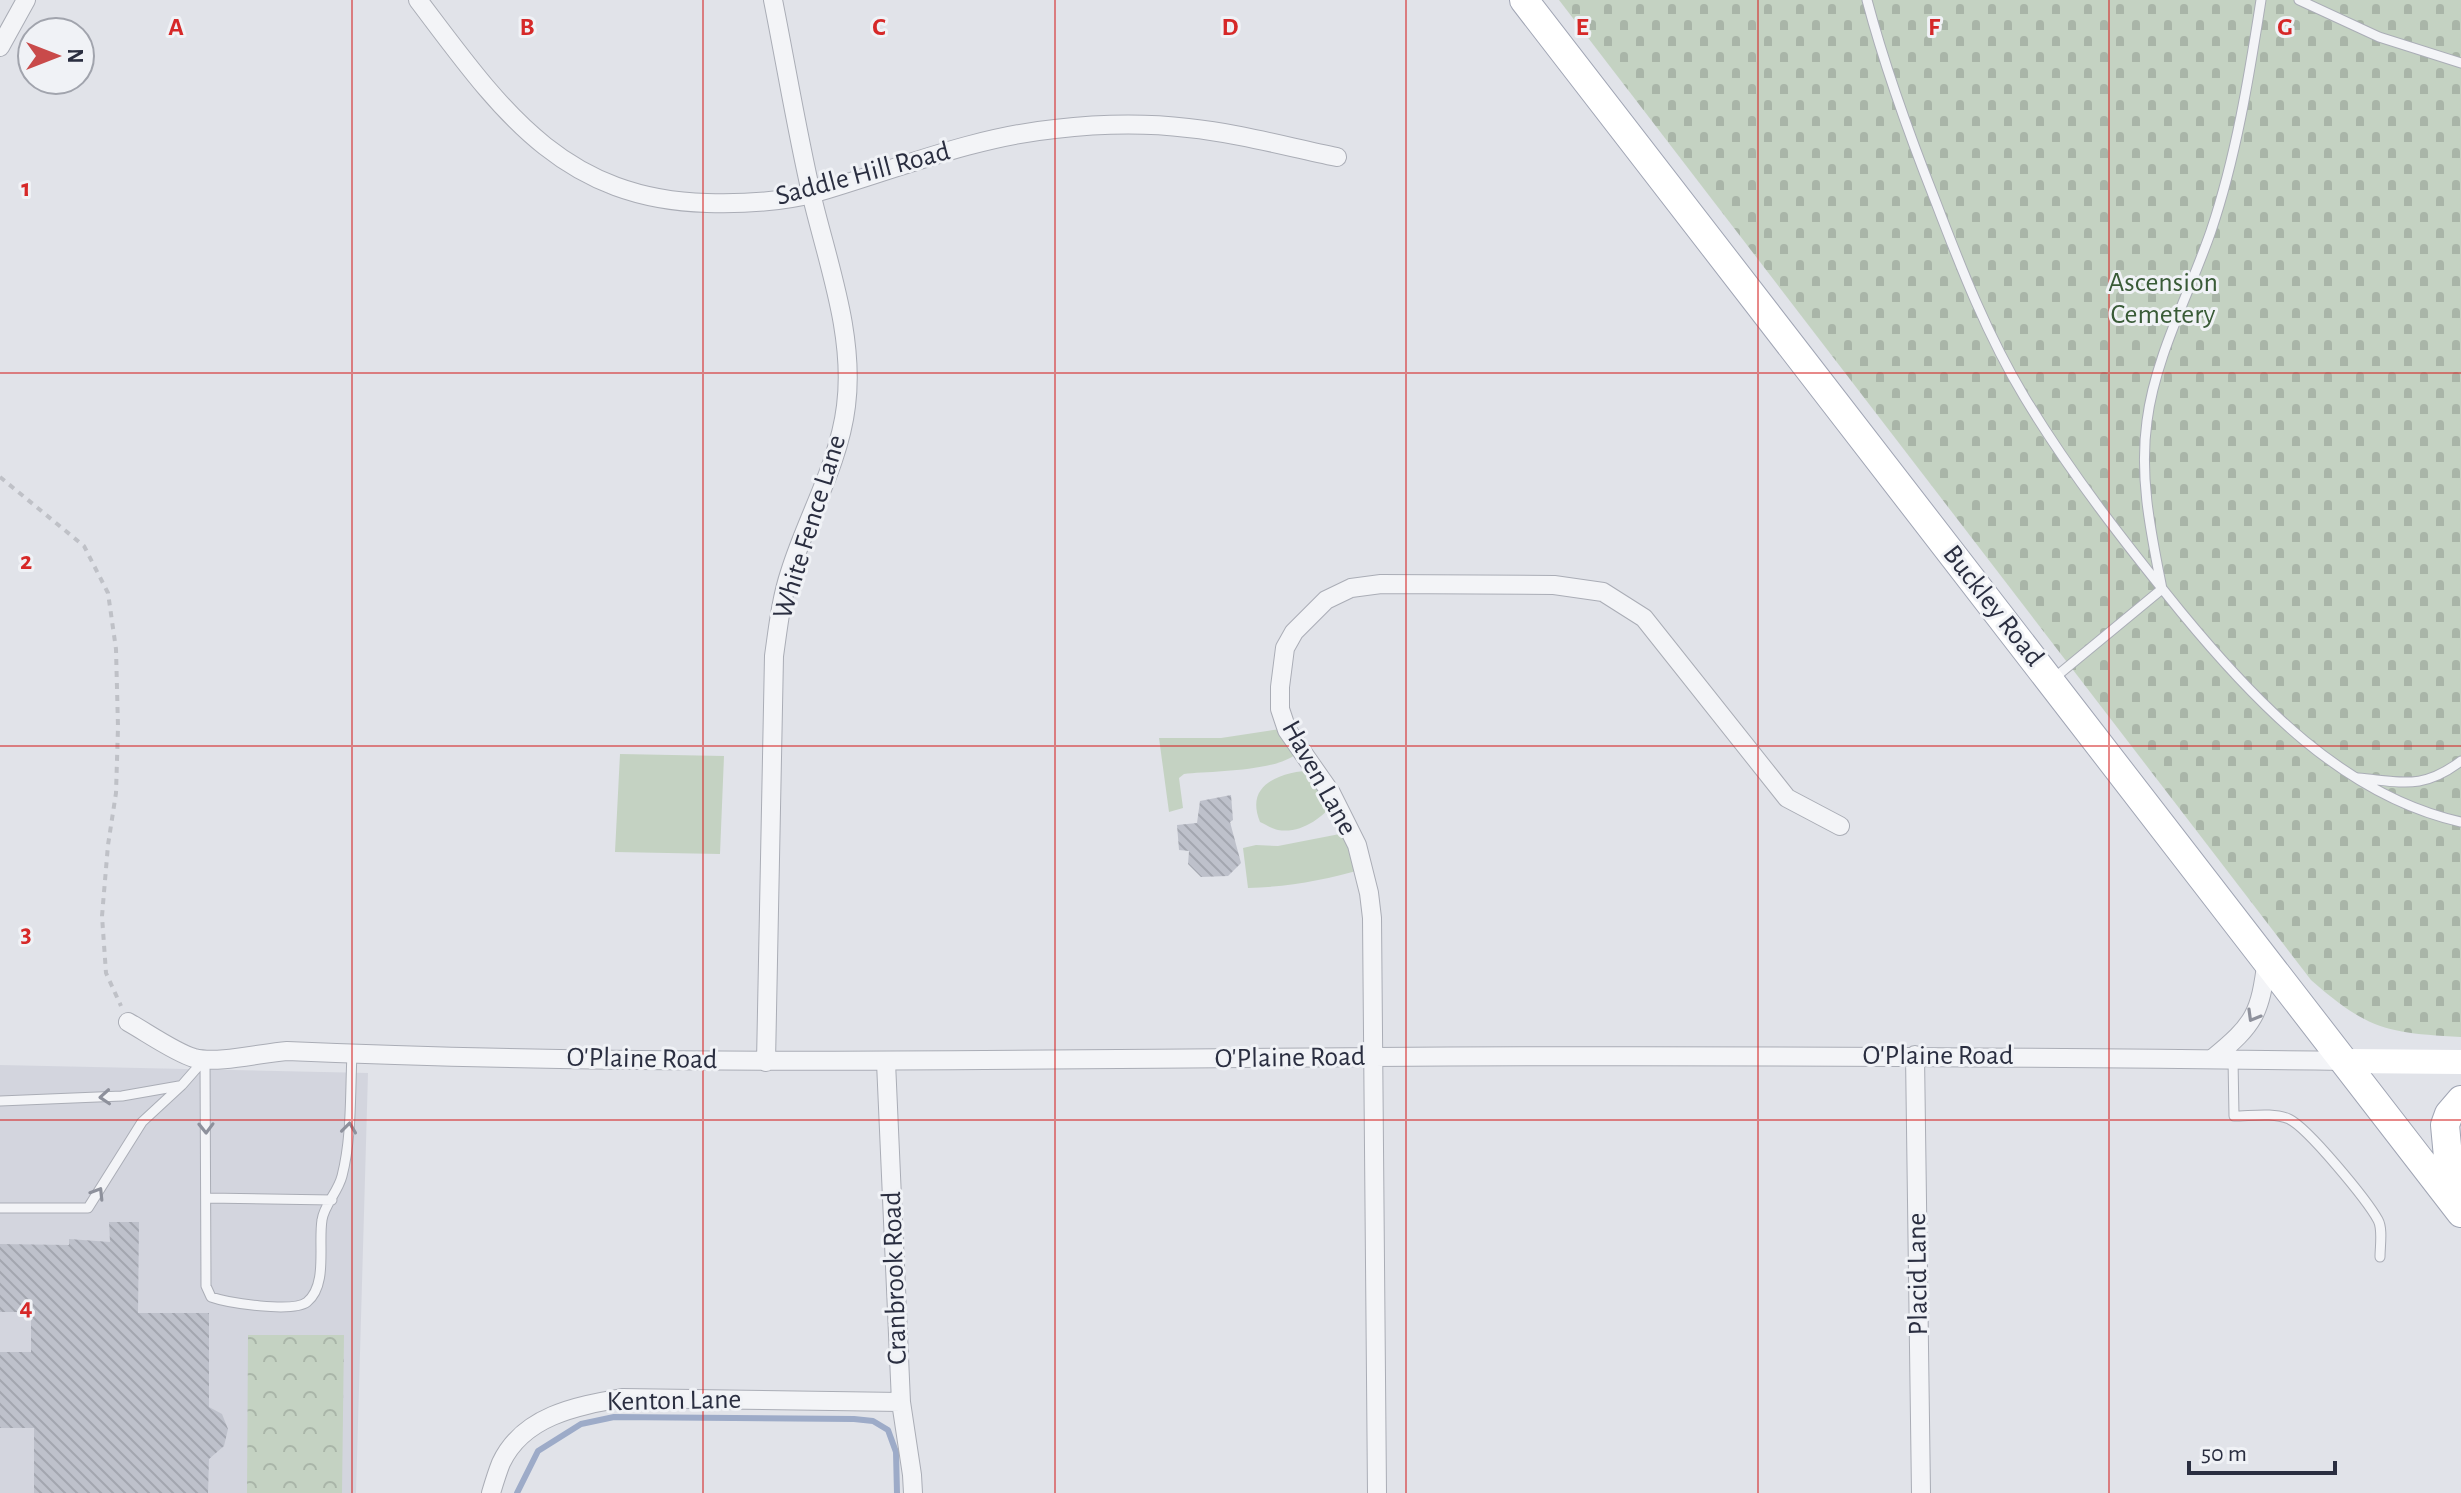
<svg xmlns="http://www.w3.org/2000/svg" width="2461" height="1493" font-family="'Alegreya Sans',sans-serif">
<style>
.built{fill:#d3d5de}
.green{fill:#c4d2c2}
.cemetery{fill:url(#cemetery-stones)}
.park{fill:url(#park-crowns)}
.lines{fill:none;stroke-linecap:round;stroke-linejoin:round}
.stream{stroke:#9dabc8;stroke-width:6}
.building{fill:url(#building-back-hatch)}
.service-casing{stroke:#aaadb6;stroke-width:11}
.minor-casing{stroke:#aaadb6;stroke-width:20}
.primary-casing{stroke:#a0a5b4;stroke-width:30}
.path{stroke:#bfc1c7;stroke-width:4;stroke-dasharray:6 6;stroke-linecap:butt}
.service{stroke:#f3f4f7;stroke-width:9}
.minor{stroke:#f3f4f7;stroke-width:18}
.secondary{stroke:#fff;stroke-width:24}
.primary{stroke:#fff;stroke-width:28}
.oneway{stroke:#8e919c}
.grid{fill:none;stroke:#d62828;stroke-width:2;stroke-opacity:0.55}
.labels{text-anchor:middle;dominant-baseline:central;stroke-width:6;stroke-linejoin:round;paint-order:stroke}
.street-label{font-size:28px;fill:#2a2e40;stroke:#f0f2f6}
.park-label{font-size:28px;fill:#395b37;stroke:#f0f2f6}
.grid-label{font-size:26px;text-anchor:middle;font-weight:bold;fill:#d62828;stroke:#f0f2f6;stroke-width:6;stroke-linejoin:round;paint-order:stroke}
</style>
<defs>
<pattern id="cemetery-stones" width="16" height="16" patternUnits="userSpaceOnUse" patternTransform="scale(2)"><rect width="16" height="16" fill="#c4d2c2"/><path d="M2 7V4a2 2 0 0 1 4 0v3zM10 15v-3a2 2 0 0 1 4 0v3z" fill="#a9b5a8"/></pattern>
<pattern id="park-crowns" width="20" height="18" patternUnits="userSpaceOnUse" patternTransform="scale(2)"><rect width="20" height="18" fill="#c4d2c2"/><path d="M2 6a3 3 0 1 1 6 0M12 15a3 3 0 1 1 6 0" fill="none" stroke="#a9b5a8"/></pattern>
<pattern id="building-back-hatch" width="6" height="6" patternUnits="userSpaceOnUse" patternTransform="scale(2)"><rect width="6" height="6" fill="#bec1cb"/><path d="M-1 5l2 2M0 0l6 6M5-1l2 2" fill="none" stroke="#a3a6af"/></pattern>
</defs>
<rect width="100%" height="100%" fill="#e1e3e9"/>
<path class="built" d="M0,1065L368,1073L356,1493H0Z"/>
<path class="green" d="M1287,728L1299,751C1282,772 1211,771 1184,774L1179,778L1183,808L1169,812L1159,738H1221Z
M620,754L724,756L720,854L615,852Z
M1314,770L1335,802C1322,818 1301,834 1278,830C1272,829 1265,824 1260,822C1244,783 1282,772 1314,770Z
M1350,832L1363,869C1325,880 1288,887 1248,888L1243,848L1256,845L1278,846Z"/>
<path class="cemetery" d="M1559,0H2461V1037C2387,1033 2368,1030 2311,980Z"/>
<path class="park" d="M248,1335H344L342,1493H247Z"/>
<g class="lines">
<path class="stream" d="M517,1493L538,1451L581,1424L614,1417L854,1419L873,1421L888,1430L896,1452L897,1493"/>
</g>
<path class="building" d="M1231,795L1233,820L1230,822L1241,863L1228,876L1201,877L1188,864L1189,851L1179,850L1177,825L1197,823L1200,801Z
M109,1222H139L138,1313H209V1407L222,1414L228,1429L224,1446L209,1459L208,1493H34V1428H0V1352H31V1312H0V1244L69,1245V1239L110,1242Z"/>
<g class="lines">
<defs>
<path id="service" d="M1867,0C1885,68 1909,134 1935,200C1961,268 1987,335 2025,398C2071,474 2125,543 2181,612C2255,702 2344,796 2461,822
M2299,0L2379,37L2461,63
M2053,679L2162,589C2151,533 2139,478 2147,421C2155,357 2190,292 2211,231C2236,157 2249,77 2261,0
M2358,778C2403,782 2423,790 2461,761
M205,1058L206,1286L211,1297C228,1303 293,1313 307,1302C328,1285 318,1244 322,1220C324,1205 338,1192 342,1176C352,1137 350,1094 352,1054
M2233,1059L2234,1116C2251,1116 2273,1112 2289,1119C2308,1128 2367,1200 2378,1220C2383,1229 2380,1246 2380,1257
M0,1101L122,1096L179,1086
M207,1198L332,1200
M0,1208H88L142,1122L182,1085L203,1061"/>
<path id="minor" d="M418,0C499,107 560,199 707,203C742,204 781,202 815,193C894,170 973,137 1055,129C1098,124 1146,123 1188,128C1238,133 1288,147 1337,157
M0,47L26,0
M128,1022C146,1032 176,1053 194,1058C218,1064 261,1053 287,1051C649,1067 1011,1059 1373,1057C1697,1055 2021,1057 2345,1061
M1915,1055L1921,1493
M2212,1059C2255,1024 2260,1014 2267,959
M766,1062L774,656C778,628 781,599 790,572C807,517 839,464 846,406C855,336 828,264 812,197C797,132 786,65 773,0
M886,1062L901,1402L912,1475L913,1493
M491,1493C494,1483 497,1473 501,1463C523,1416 576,1406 622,1398L901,1402
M1377,1493L1372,918L1369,893L1357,845L1331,793L1287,730L1280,709V687L1285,648L1294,632L1326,600L1351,588L1381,584L1554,585L1603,592L1644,618L1787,798L1840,826"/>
<path id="primary" d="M1524,0L2461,1213
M2452,1200L2445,1125L2449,1114L2461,1100"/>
</defs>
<use href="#service" class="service-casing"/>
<use href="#minor" class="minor-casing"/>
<use href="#primary" class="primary-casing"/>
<path class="path" d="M0,477L84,546L108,593L116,649L118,727L116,793L108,845L102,916L106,973L121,1006"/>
<use href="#service" class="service"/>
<use href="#minor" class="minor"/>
<path class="secondary" d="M2345,1061L2461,1062"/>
<use href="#primary" class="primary"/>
</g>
<defs><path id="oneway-chevron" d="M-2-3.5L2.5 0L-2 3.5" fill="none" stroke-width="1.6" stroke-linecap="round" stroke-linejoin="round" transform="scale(2)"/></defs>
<g class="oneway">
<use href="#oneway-chevron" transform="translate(2253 1016) rotate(120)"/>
<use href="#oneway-chevron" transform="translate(105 1097) rotate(176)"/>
<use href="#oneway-chevron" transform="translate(206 1128) rotate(89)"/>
<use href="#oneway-chevron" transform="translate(349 1128) rotate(-83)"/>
<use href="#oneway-chevron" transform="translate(98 1193) rotate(-58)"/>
</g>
<path class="grid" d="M352,0V1493M703,0V1493M1055,0V1493M1406,0V1493M1758,0V1493M2109,0V1493M0,373H2461M0,746H2461M0,1120H2461"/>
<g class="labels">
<g class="street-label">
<text transform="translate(863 174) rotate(-15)">Saddle Hill Road</text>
<text transform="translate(810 527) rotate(-73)">White Fence Lane</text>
<text transform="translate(1993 606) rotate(52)">Buckley Road</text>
<text transform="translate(1319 778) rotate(61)">Haven Lane</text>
<text x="1938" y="1056">O'Plaine Road</text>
<text transform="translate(1290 1058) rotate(-1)">O'Plaine Road</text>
<text transform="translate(642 1059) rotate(1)">O'Plaine Road</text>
<text transform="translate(1918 1274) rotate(-91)">Placid Lane</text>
<text transform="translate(895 1278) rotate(-92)">Cranbrook Road</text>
<text transform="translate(674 1401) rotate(-1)">Kenton Lane</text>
</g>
<g class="park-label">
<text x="2163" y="283">Ascension<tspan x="2163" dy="32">Cemetery</tspan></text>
</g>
</g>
<g class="grid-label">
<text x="176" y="35">A</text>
<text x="527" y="35">B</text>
<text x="879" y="35">C</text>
<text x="1230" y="35">D</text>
<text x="1582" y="35">E</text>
<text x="1934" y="35">F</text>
<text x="2285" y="35">G</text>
<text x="26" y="196">1</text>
<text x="26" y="569">2</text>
<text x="26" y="942">3</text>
<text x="26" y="1315">4</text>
</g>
<g transform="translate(56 56) rotate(90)"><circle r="38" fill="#f0f2f6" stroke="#a1a4ad" stroke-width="2"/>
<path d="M0-6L14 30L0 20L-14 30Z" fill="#c94a4a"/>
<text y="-12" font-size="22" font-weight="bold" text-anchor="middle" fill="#2a2e40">N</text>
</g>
<path d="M2189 1461v12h146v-12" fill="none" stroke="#2a2e40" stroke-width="4"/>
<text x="2201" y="1461" font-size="24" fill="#2a2e40" stroke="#f0f2f6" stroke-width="6" paint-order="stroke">50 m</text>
</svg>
